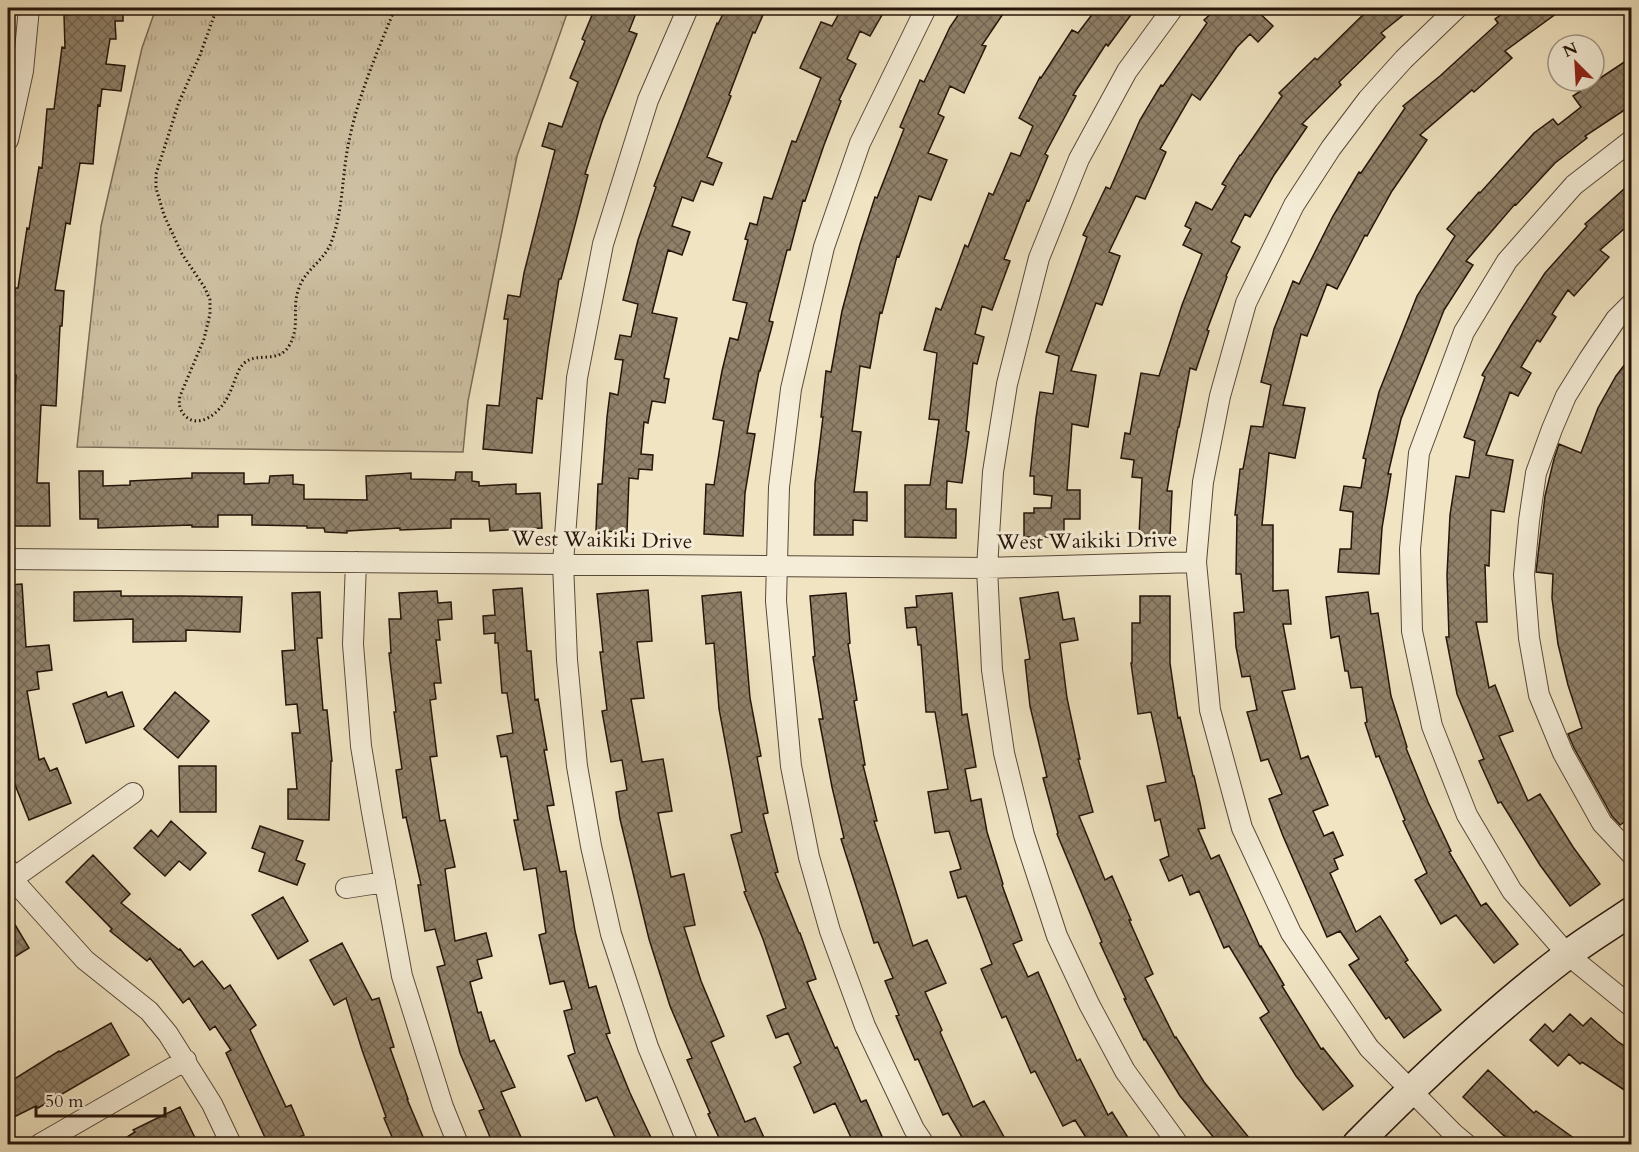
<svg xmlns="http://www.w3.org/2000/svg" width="1639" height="1152" font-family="Cardo,serif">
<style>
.grass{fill:url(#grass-tufts);stroke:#7a6b56;stroke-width:1.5}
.building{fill:url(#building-cross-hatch);stroke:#26150a;stroke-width:1.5}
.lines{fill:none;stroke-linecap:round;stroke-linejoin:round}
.street-casing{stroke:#584938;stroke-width:22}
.secondary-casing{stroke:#26150a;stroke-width:31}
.path{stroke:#26150a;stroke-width:3;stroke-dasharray:1.5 3;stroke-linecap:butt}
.street{stroke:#f5edd7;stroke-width:20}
.secondary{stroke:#f5edd7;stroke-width:28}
.labels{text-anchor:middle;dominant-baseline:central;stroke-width:6;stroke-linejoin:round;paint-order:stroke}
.street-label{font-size:21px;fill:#26150a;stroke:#f5edd7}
</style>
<defs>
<pattern id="grass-tufts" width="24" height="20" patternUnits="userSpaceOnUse" patternTransform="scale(1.5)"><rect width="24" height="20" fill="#cec1a3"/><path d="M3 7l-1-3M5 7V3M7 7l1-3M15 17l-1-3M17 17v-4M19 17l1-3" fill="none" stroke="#b1a58b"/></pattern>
<pattern id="building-cross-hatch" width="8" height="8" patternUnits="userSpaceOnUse" patternTransform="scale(1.5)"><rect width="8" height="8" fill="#8f816a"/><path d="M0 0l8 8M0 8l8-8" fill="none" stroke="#756855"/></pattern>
</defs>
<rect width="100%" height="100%" fill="#f0e4c2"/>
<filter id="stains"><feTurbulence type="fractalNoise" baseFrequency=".00333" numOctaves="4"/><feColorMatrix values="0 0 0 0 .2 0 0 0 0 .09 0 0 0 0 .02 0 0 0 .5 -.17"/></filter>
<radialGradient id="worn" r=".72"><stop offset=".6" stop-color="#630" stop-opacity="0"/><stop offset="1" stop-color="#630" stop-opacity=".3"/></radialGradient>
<path class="grass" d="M156,8H569L517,156L468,401L463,452L77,447L101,226L142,48Z"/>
<path class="building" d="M76,8H123V21H115L116,39H110L106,64L125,66L121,91L102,89L100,106L98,105L93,164L80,163L70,224L66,223L55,290L64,291L62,326H60L56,406L41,405L37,483H49L50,526H8V416H14L16,375L8,374V349H11L15,288H18L27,228L29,229L39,167L42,168L47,109H54L62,47L65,48L64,15L76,14Z
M595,8H638L629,31L637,34L602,121L585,174L588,175L561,279H559L548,348L542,399L537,398L532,453L483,449L487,405L499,406L508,319H504L508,295L520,297L524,273L555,150L542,146L549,123L562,127L578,82L570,78L585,41L582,39Z
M726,8H766L755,33L753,32L729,95L731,96L707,157L722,163L713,185L701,181L693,201L682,197L672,226L690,232L682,255L668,250L652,313L677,318L664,378L669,379L665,403L652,401L648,423L644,422L641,454L653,455L652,470L639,469L638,479L629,478L627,532L596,531L598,484H602L607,417L610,393L618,395L623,360L615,359L620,335L631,337L638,304L623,300L638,240L656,187L654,186L717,23L718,24Z
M842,8H886L870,36L860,31L847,59L856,64L839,100L841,101L824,145L805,201L803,200L790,250H787L769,321L773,322L760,371H759L747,433L755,434L745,493L743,536L704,534L706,484L714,485L724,421L713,419L722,371L730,338L738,340L747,303L733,300L748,240L745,239L750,223L757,225L764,197L772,199L792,141L796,142L821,78L800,68L821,22L832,26Z
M963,8H1007L982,45L986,46L964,93L950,86L938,114L944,117L928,153L947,160L931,200L919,196L899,257L897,256L882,313L880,312L870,368L860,366L852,431L861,432L854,492H867V521L853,520V535H814L815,483L823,417H821L826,371L831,372L842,311L860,244L875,197L877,198L904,129L900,127L920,80L924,82L950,27Z
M1097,8H1136L1108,46L1106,44L1073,95L1076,96L1045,154L1048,156L1029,201L1027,200L1004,259L1010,261L992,310L982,306L975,334L984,337L977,364L973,363L966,431L969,432L962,483L947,481L946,509H956V538L905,537V485H930L939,420L929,419L937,353L924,350L936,308L941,310L965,245L968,247L989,193L993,195L1011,153L1020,156L1033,126L1019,118L1040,77L1041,78L1072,30L1078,33Z
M1217,8H1254L1273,26L1258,42L1250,34L1237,47L1200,100L1192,94L1160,149L1166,152L1145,199L1136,196L1109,252L1120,256L1102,305L1096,303L1071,371L1096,375L1088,427L1072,424L1067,490H1080V519H1064V537H1024V513H1034V508H1051L1052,496L1034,494V476H1030L1036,418L1040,392L1053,394L1059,356L1046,352L1087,237L1083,235L1106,187L1110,189L1140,120L1161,85L1163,86L1207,23L1204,20Z
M1370,8H1412L1381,33L1385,37L1339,82L1341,85L1302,124L1307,127L1274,175L1250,217L1245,214L1231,242L1240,247L1226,276L1227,277L1207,330L1209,331L1196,370L1190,368L1179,427H1178L1167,491H1172L1170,536L1139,535L1142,478L1132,477L1134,460L1121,458L1125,433L1130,434L1141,373L1159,376L1182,305L1202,254L1183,245L1191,229L1185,226L1196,202L1212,210L1226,186L1222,184L1240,155H1241L1282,96L1279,93L1315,58L1317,60Z
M1511,8H1564L1505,51L1512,58L1474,92L1472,90L1420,135L1427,140L1392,191L1367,236L1365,235L1337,289L1327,284L1307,336L1301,334L1283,405L1305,408L1295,458L1269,453L1262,525H1273V591L1288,590L1291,624H1283L1295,689L1282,691L1301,759L1308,756L1328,805L1313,811L1324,836L1333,832L1343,855L1334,859L1338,869L1330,873L1356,932L1380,916L1408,960L1405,962L1441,1010L1404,1038L1389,1017L1386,1019L1349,965L1359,959L1340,931L1327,937L1283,836L1269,799L1282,794L1268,759L1261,761L1247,712L1257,710L1250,676L1242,677L1236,647L1234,613L1244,612L1241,574H1236L1237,515H1235L1240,469H1243L1251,426L1263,427L1271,385L1261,382L1274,329L1293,281L1299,284L1333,216L1359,172L1361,173L1405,108L1403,106L1440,76L1498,23L1495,19Z
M1632,57V105L1585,136L1587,138L1555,163L1516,205L1515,204L1466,261L1473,265L1444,310L1401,419L1388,474H1391L1382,528L1379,574L1338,572L1340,549H1351L1353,512L1340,510L1344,486L1361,488L1366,459L1363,458L1379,392L1417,296L1455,236L1447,229L1479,192L1480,193L1534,133L1553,119L1558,125L1581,107L1573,96Z
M1624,189L1632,197V222L1600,250L1609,257L1574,296L1568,290L1552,314L1556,317L1540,342L1537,340L1521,367L1531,373L1518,396L1510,392L1486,455L1513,460L1504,512L1491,510L1489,566L1485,565L1487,622H1476L1489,688L1495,685L1513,731L1499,736L1528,801L1540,794L1573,847L1600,884L1570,906L1540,865L1501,802L1498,803L1479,761L1484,759L1457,694L1446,637H1449L1447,575L1450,515L1456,476L1469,478L1475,441L1464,437L1485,377L1482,375L1512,324L1545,273L1587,226L1585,224Z
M1632,355V527L1628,553L1632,616V816L1620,825L1612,816L1574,748L1568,734L1582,728L1568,685L1558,644L1552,598L1553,574L1536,572L1545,496L1554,459L1559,444L1581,453L1598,408L1616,376Z
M79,471H103V486L130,485V481L192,478V473H244V484L269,483L270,476L293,475V484L304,485V499L367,500L366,476L411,473V479L455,480L456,472H472V481L479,482V486L516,484V494L540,493L542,528L490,531L489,519H451V528L400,530V528L347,531V533L325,532L324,528H307V526L252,525V515H218V527H192V525L98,528V519H80Z
M22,584L26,647L49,645L52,670L37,672L39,689L27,691L39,760L44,758L50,771L57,768L71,803L29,820L8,767V585Z
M522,588L527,651H531L535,700L538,699L547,750H544L554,805L547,806L560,872L566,871L575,931L589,988L596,986L610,1033L606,1034L630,1093L654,1144H618L597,1097L586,1101L568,1056L575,1053L564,1011L572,1009L564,981L550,984L539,935L546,933L536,868L524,870L514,820H518L507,756L501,757L497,736L513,733L507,693H502L498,643H495V633L484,634L483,616L495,615L493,590Z
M648,590L652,641L637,642L644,698L631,699L642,762L663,759L672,811L658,813L671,877L684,874L695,925L684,927L701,981L724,1036L711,1042L745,1122L755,1118L767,1144H722L708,1114L710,1113L687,1060L692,1058L670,1006L649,939L620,819L616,792L627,790L622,760L611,762L602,711L607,710L600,652H603L597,594Z
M121,591V596H181L242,597L240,632L186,630V641L133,642V619L74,621V592Z
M437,591L438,603L451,602L452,619L438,620L440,640H436L441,683H434L436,699L430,700L437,756L430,757L440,821L445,820L455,867L445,869L455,941L486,933L492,956L477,960L482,978L470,982L478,1013L481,1012L490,1042L494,1040L515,1087L501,1092L524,1144H493L479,1111L484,1109L460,1053L437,967L445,965L435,929L425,931L418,885H421L406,817L403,818L396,770L402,769L394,712H396L389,653H391L389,619H401L399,593Z
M320,592L322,638H317L323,710H327L332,761H331L329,820L288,819V789H297L292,733H300L297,704L286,705L282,651L295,650L292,593Z
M741,592L750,698L761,756L757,757L768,813L763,814L778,872L775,873L799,933H800L816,979L807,982L835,1048L837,1047L861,1102L866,1100L884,1141L876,1144H854L835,1103L814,1113L794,1067L801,1063L788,1033L776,1038L767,1016L786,1008L763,939L744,892L746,891L731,835L742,832L719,709L714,643L706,644L702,596Z
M1058,592L1063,620L1074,618L1078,640L1060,643L1067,698L1080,759H1078L1093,812L1079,816L1105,880L1112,876L1131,920H1129L1153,974L1145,978L1175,1038L1176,1037L1204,1082L1254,1144H1219L1180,1096L1145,1039L1144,1040L1124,999H1126L1100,943L1102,942L1057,834L1058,833L1043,778L1047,777L1030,706L1025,660L1030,659L1020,598Z
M1368,592L1371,614L1378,613L1391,696L1407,747L1406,748L1428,802L1451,851L1449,852L1481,906L1486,903L1518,944L1494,963L1456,915L1441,924L1415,880L1427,873L1403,821L1405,820L1379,756L1376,757L1365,723L1367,722L1362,687L1351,688L1348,671H1345L1339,636L1331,638L1326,597Z
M846,593L850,643L848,644L857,700L854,701L865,765H863L877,821H874L913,946L927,940L946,983L925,992L942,1030L940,1032L973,1107L984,1101L1008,1144H966L948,1113L943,1115L918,1059L915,1060L896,1016L899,1015L885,981L893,978L878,942L874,943L841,839L844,838L832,787L819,719H823L813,657L815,656L810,596Z
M952,593L962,715L967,714L976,767L965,769L971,801L981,799L987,832L1003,884L1002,885L1022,940L1013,944L1028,977L1038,972L1077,1061L1080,1059L1108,1115L1112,1112L1132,1144H1090L1075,1120L1063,1126L1035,1071L1031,1073L1006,1016L1002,1018L981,969L992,964L966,896L958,898L950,872L961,869L949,831L935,833L928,792L948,789L935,712H926L921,645H918L916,627L907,628L905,608L917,607L916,596Z
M1140,596H1170V663L1178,718L1180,717L1193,776H1194L1200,803L1205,828L1198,829L1211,859L1219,855L1260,947L1261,946L1284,985L1282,986L1321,1049L1323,1048L1353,1086L1323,1110L1296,1076L1260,1018L1269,1012L1229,946L1224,948L1199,891L1190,895L1182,875L1169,881L1160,860L1169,856L1160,819L1155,821L1147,786L1166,782L1151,712L1138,714L1131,663H1132V623H1140Z
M106,692L108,697L122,692L134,726L86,743L73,704Z
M175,692L209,721L178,758L144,729Z
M179,766H216V812H180Z
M171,821L206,853L190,870L179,861L165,876L134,848L151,830L158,837Z
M260,826L303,841L296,860L305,864L297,885L259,871L265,853L252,848Z
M93,855L130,894L121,903L179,950L180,949L194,967L202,961L224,989L230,985L256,1025L250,1030L286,1107L291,1105L304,1135L282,1144H268L226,1053L231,1050L215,1026L210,1030L189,998L183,1003L150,958L147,961L110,931L112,929L66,882Z
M283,897L308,941L278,959L252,915Z
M8,913L29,948L8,961Z
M342,943L372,1000L379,998L394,1047L390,1048L408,1099H407L426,1144H395L384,1118L386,1117L362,1050L346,998L334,1005L310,960Z
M1570,1014L1583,1026L1591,1018L1617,1041L1632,1051V1095L1582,1062L1580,1064L1569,1054L1558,1066L1530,1040L1545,1024L1553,1032Z
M111,1023L129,1055L38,1108L36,1106L8,1120V1083L59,1051L60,1052Z
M1488,1070L1534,1113L1536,1111L1582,1144H1517L1503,1135L1463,1097Z
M180,1107L198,1144H116L135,1132L133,1130Z"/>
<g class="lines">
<defs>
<path id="street" d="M1173,8L1127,71L1079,159L1039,258L1007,384L993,472L987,568L992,670L1004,753L1024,835L1057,936L1089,1004L1125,1071L1178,1144
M1457,8L1404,59L1368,99L1331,148L1294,205L1246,303L1220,396L1203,482L1196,562L1210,710L1242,828L1291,933L1369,1048L1454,1134L1466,1144
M8,140L23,71L29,8
M1632,140L1574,185L1507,261L1464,332L1419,453L1410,549L1412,631L1432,726L1467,815L1512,891L1568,955L1632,1007
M1632,303L1616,319L1589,359L1566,396L1552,429L1536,473L1529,521L1524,575L1529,638L1539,695L1563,753L1602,823L1632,855
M8,559L987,568L1196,562
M356,562L353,644L361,746L372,812L402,976L443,1107L458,1144
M8,869L13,880L85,960L149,1011L168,1034L212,1104L231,1144
M8,882L133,793
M346,888L385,882
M40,1144L186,1060
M688,1144L648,1047L611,934L591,846L577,766L567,660L563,563L577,378L603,244L648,100L688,8
M924,1144L914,1129L865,1026L830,931L809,857L791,766L776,601L779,487L791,389L824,247L860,143L926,8"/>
<path id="secondary" d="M1357,1144C1423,1077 1492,1012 1567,955C1588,939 1610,926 1632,911"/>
</defs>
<use href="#street" class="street-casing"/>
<use href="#secondary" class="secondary-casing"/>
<path class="path" d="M217,8L200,55L179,102L156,174V188L164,215L182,254L205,288L210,300V314L204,339L180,396C179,402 179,405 181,410C192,431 214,418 224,403C231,393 234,381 239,370C251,347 276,367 289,346C301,326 291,308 299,288C305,269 326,260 332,240C343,210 342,177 348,146C357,98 377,53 395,8"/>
<use href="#street" class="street"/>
<use href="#secondary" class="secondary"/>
</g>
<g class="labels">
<g class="street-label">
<text transform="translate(602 540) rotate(1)">West Waikiki Drive</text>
<text transform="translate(1087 541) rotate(-1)">West Waikiki Drive</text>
</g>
</g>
<rect width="1639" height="1152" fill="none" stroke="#f0e4c2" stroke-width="30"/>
<rect x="9" y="9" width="1621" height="1134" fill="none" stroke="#26150a" stroke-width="3"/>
<rect x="15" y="15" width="1609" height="1122" fill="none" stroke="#26150a" stroke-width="1.5"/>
<g transform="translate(1576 63) rotate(336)"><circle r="28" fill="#f5edd7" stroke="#a29785" stroke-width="1.5"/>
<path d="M0-4.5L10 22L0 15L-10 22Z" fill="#8f2418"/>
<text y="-9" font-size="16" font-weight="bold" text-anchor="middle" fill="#26150a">N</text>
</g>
<path d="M36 1107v9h129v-9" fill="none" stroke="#26150a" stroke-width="3"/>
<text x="45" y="1107" font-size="18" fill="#26150a" stroke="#f5edd7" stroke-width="4.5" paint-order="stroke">50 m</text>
<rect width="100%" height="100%" filter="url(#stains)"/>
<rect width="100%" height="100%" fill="url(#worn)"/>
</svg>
